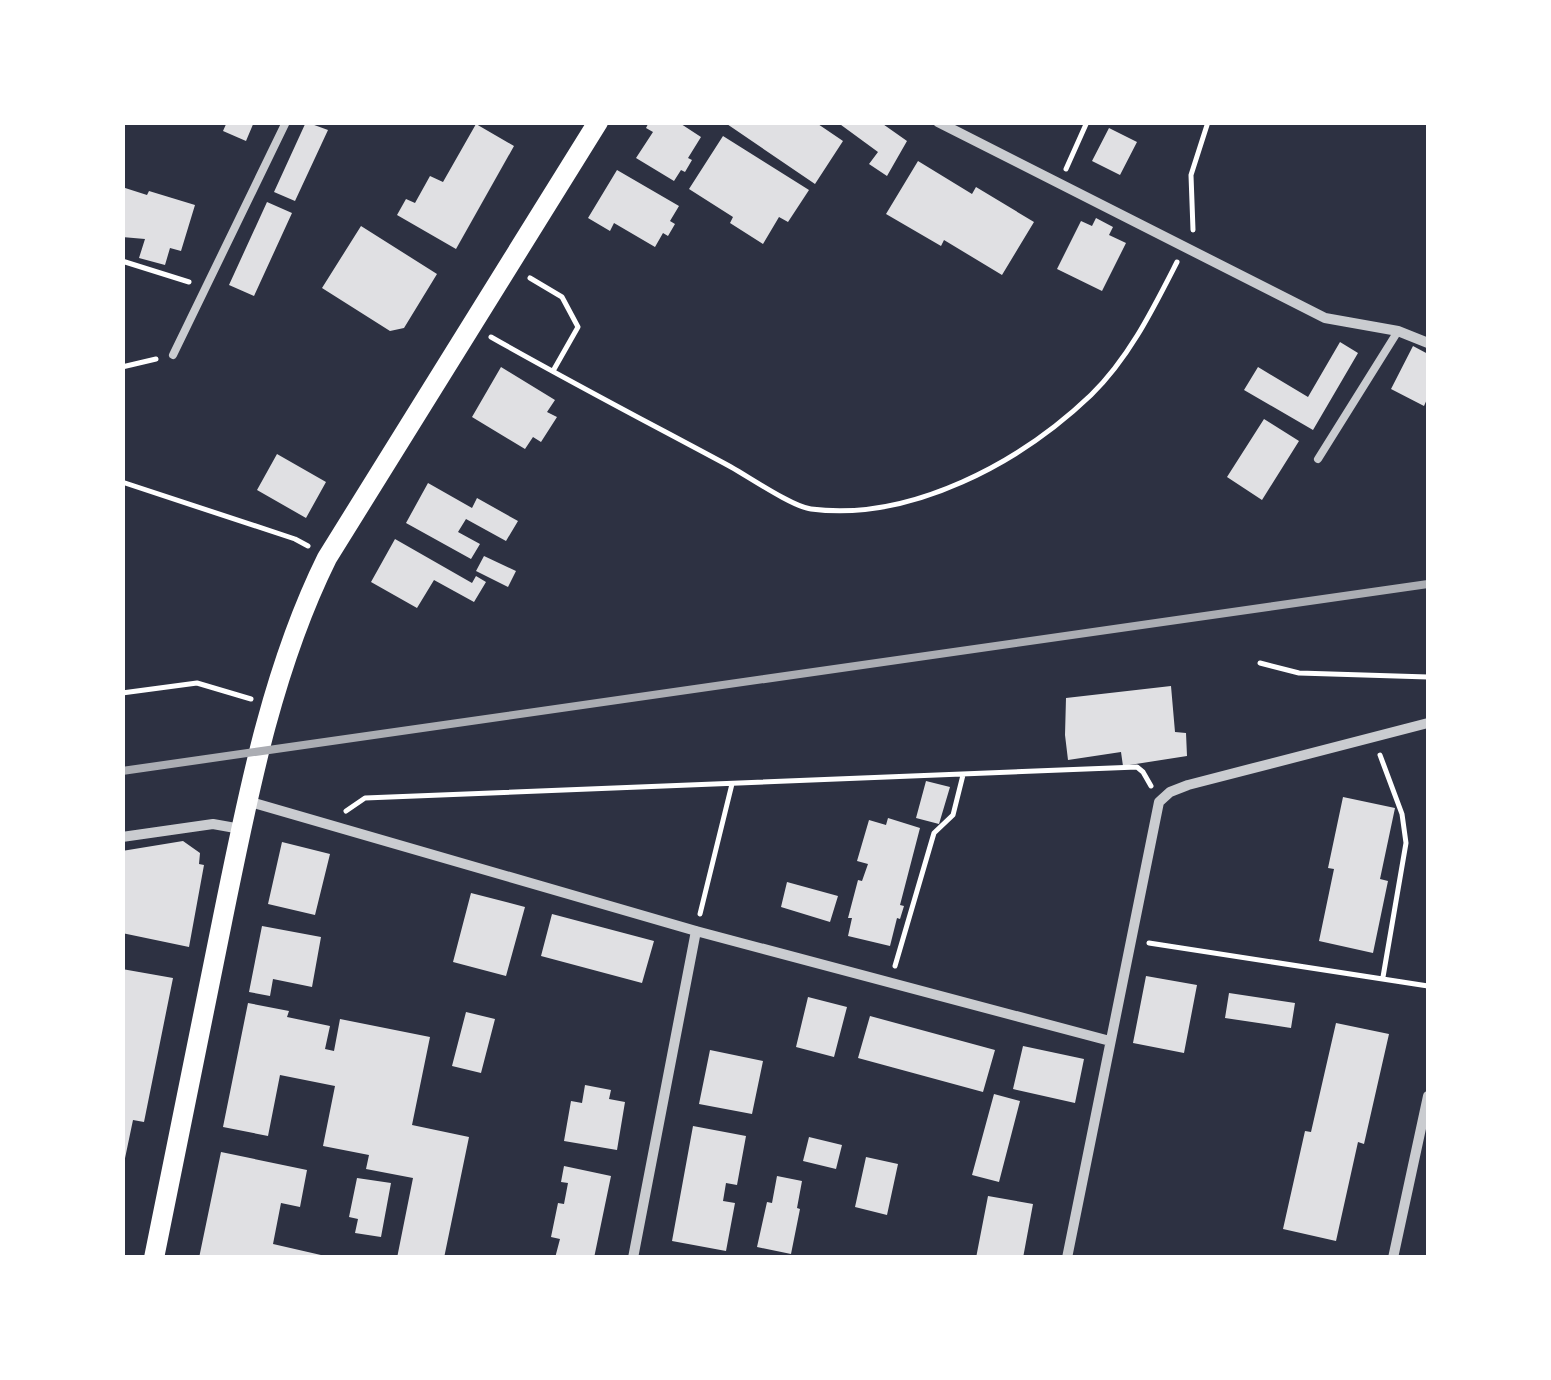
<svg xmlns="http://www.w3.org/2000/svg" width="1551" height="1380" font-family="Arial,sans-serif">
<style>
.building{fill:#e0e0e3}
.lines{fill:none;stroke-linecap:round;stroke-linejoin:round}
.path{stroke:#fff;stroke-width:5}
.service{stroke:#caccd0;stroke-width:8}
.minor{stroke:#caccd0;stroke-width:10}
.secondary{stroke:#fff;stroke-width:20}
.rail{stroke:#abadb3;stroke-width:8}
</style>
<rect width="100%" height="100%" fill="#2d3142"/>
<path class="building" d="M227,122H254L246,141L223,131Z
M306,122L328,130L295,201L274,192Z
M649,122H678L701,137L688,158L692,160L685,172L681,170L674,181L636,158L653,132L646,128Z
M724,122H815L843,141L815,184Z
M837,122H880L907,141L887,176L869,164L878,152Z
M476,124L514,146L456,249L397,215L406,199L415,203L430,176L443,182Z
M1109,128L1137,142L1120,175L1092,161Z
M723,136L809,190L788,222L779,217L763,244L730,223L733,217L689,189Z
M918,161L972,194L976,187L1034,222L1002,275L944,240L941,246L886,214Z
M617,170L679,206L670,221L675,224L668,236L663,233L655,247L614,223L610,231L588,218Z
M122,187L147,195L149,191L195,205L181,251L170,248L165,265L139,258L145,239L122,237Z
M267,202L292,213L254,296L229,285Z
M1096,218L1113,227L1109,235L1126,243L1102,291L1057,269L1081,221L1092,226Z
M361,226L437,274L404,328L390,331L322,288Z
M1340,342L1358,353L1313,430L1244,390L1258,367L1308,397Z
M1413,346L1428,354V397L1424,406L1391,389Z
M501,367L555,400L547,412L557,417L541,442L533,437L525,449L472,417Z
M1264,419L1299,441L1262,500L1227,477Z
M277,454L326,482L306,518L257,490Z
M428,483L472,508L477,498L518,521L506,541L466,519L458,532L480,544L471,559L406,523Z
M395,539L472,583L476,576L486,582L474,602L434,580L417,608L371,582Z
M484,556L516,571L508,587L476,571Z
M1171,686L1175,732L1186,733L1187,756L1123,766L1121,752L1068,760L1065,735L1066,698Z
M926,781L950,787L939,824L916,818Z
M1343,797L1395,808L1380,879L1388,881L1373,953L1319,941L1334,869L1328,868Z
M888,818L920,828L900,905L904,906L900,919L897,918L890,946L848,936L852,918H848L858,880L862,881L868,864L857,861L869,820L886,825Z
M183,841L200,853L199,864L204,865L189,947L122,933V851Z
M282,842L330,854L315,915L268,904Z
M787,882L838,896L830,922L781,907Z
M471,893L525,907L506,976L453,962Z
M552,914L654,941L642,983L541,956Z
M262,926L321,937L312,987L273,979L270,996L249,992Z
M122,969L173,978L144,1122L133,1120L124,1163Z
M1146,976L1197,985L1184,1053L1133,1043Z
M1229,993L1295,1003L1291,1028L1225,1018Z
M808,997L847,1007L834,1057L796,1047Z
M248,1003L289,1011L287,1017L330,1026L325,1049L334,1051L340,1019L430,1037L412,1125L469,1137L444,1258H397L413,1178L366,1169L369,1155L323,1146L335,1086L280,1075L268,1136L223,1127Z
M466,1012L495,1019L481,1073L452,1066Z
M870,1016L995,1050L983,1092L858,1058Z
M1336,1023L1389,1034L1364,1144L1358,1142L1336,1241L1283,1229L1305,1131L1311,1132Z
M1023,1046L1084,1059L1075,1103L1013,1089Z
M710,1050L763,1061L752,1114L699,1104Z
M585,1085L611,1090L609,1099L625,1102L617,1150L564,1141L571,1101L582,1103Z
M994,1094L1020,1101L999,1182L972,1175Z
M693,1126L746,1136L737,1185L726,1183L723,1201L735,1203L726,1251L672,1241Z
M809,1137L842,1145L836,1169L803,1161Z
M221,1152L307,1170L300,1207L281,1203L273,1244L334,1258H199Z
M866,1157L898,1164L887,1215L855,1207Z
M564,1166L611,1176L594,1258H555L560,1239L551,1237L558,1203L564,1204L568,1183L561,1182Z
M777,1176L802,1181L797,1208L800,1209L791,1254L757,1247L767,1202L772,1203Z
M357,1178L391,1183L381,1237L355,1233L358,1219L349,1217Z
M988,1196L1033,1204L1023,1258H976Z"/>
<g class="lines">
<path class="path" d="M1066,169L1087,122
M1193,230L1191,175L1208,122
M122,261L189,282
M530,278L562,297L578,327L553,371
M491,337C570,382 651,424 731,467C749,477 793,507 811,509C911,522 1021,462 1091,395C1129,358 1153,309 1177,262
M122,367L156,359
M122,482L295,539L308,546
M1260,663L1299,673L1428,677
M122,693L197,683L251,699
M1380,755L1402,814L1406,843L1383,977
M346,811L365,798L1137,767L1143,772L1151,786
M700,914L732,784
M1149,943L1428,986
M895,966L934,833L953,815L963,775"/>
<path class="service" d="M173,355L286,122
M1318,459L1398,331"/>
<path class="minor" d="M938,122L1325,318L1398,331L1428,343
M247,801L696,931L1110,1041
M122,837L213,824L241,829
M633,1258L696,931
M1067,1258L1159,802L1170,792L1188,785L1428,723
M1393,1258L1428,1096"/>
<path class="secondary" d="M154,1258C177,1146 199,1034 222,922C247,800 271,671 327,558L598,122"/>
<path class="rail" d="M122,771L1428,584"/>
</g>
<rect width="1551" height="1380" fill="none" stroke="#ffffff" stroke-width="250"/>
</svg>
